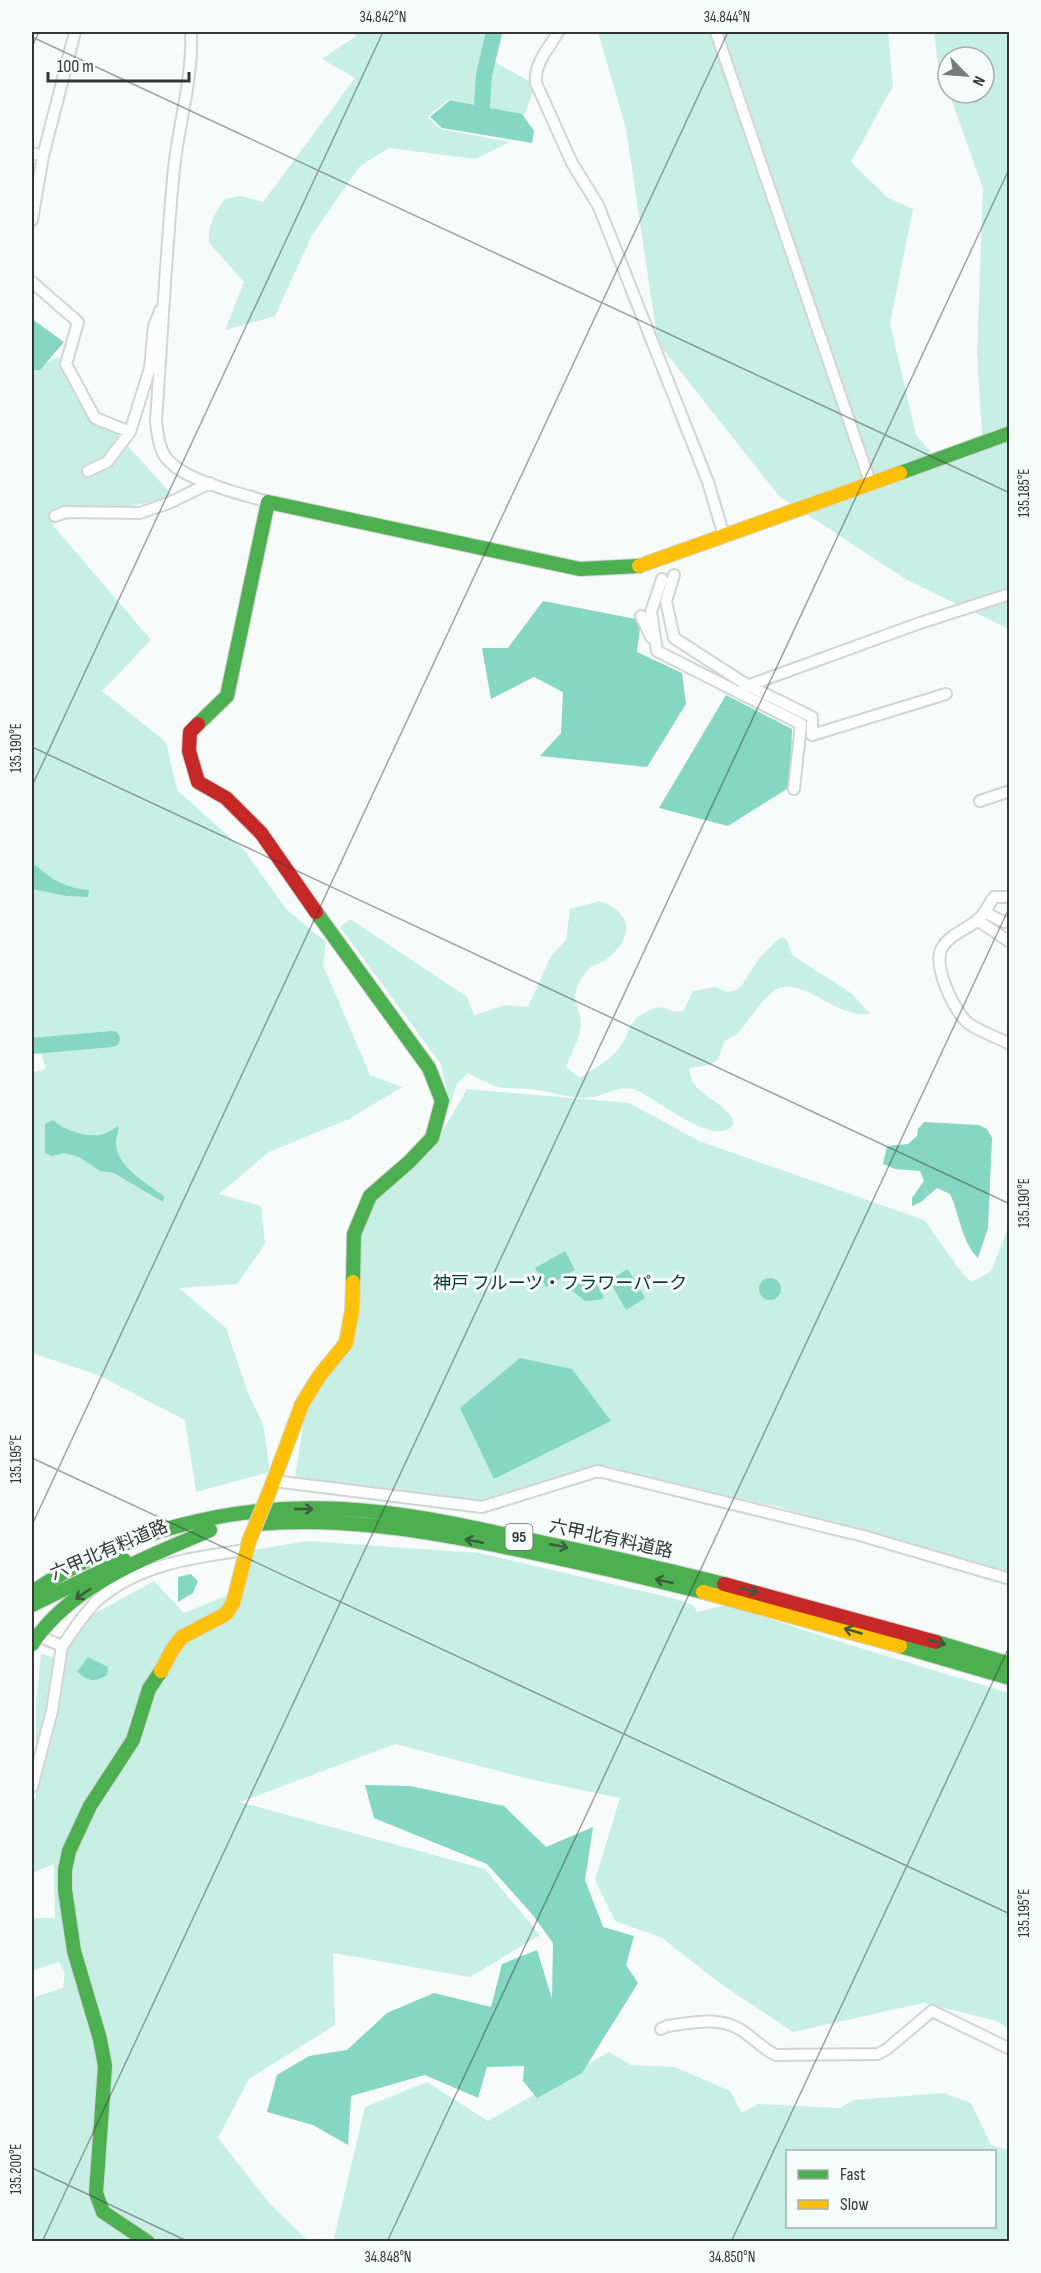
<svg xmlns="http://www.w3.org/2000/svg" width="1041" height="2273" font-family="'Sofia Sans Condensed','Noto Sans JP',sans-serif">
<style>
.green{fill:#c8efe4;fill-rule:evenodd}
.water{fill:#85d6c2}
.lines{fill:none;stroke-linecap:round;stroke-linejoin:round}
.river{stroke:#85d6c2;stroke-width:16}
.street-casing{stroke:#d2d5d4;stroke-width:14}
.fast-casing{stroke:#d2d5d4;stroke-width:16}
.slow-casing{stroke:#d2d5d4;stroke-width:16}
.jam-casing{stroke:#d2d5d4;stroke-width:16}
.street{stroke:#fefefe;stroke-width:10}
.fast{stroke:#4caf50;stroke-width:14}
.slow{stroke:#ffc107;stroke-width:14}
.jam{stroke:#c62828;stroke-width:14}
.slow-bridge-casing{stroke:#d2d5d4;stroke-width:16;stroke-linecap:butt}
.slow-bridge{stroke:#ffc107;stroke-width:14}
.oneway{stroke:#3b5a3e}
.ticks{fill:none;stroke:#343636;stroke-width:1.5;stroke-opacity:0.45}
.labels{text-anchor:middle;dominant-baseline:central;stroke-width:6;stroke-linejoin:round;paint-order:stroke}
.shield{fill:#f6fcfa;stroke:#6e7171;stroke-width:1.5}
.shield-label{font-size:16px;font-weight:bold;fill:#343636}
.park-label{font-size:18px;fill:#053b30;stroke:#f6fcfa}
.street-label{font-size:18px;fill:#343636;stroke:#f6fcfa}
.neatline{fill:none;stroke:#343636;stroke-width:2}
.ticks-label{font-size:15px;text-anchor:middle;fill:#343636}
</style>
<rect width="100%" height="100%" fill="#f7fbf9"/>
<path class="green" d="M354,32H504L495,62L536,85L524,115L449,99L427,117L441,129L510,142L476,159L389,148L360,166L312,235L275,316L225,330L244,282L210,244C205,228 216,212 225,199L241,196L263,202L355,78L322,59L356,36Z
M598,32H888L893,86L851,162L888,198L913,209L890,323L916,435L935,457L967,458L982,434L977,354L983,188L949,93H984V57H948V92L938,65L934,32H1009V629L907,580L779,496L658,343L626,129Z
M58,357L96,411L174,497L51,523L151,640L102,691L166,742L177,790L245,851L286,909L326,942L323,965L370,1075L402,1087L349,1119L269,1152L219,1194L261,1206L265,1244L237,1284L179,1288L226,1328L248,1393L263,1424L270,1472L196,1492L185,1420L98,1375L32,1353V1072L46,1069L40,1050H32V371Z
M600,901C634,914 633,937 607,959C603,962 598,963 594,965C586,969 578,982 576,991C573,1003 581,1012 581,1023C581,1037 571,1053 566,1067L580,1078C591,1070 605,1063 614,1054C632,1037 623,1021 652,1009C665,1004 669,1014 683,1011L693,991L715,987L728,992L736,990L742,985L760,957L781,937L787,940L792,955L851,993L870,1014C838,1018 810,983 783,987C767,989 749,1021 738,1033C735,1036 730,1037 726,1040C721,1045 721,1055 717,1060C711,1066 697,1067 690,1068C688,1096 728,1100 734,1123C720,1151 657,1100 638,1091C620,1082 602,1099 584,1098C566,1097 548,1091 530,1089C519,1088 508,1089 498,1087C488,1084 477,1077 468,1073L457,1084L450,1104L441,1064L340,927L350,919L467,997L474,1015L505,1005L528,1007L551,956L566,940L570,909Z
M467,1089L629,1103L699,1141L924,1220L963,1274L972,1282L991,1271L1007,1231L1009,1232V1573L778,1507L592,1466L480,1501L295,1478L306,1406L348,1344L358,1234L373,1201L436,1142Z
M308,1541L479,1553L672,1598L693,1605L697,1612L727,1605L847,1644L1009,1693V2029L997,2021L923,2003L793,2032L721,1984L662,1938L615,1921L595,1880L620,1798L529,1779L395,1744L240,1802L485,1869L540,1935L470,1977L333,1953L335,2025L249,2079L218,2138L270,2204L308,2241H32V1998L63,1988L65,1973L59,1962L32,1971V1918H55L54,1864L32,1873V1801L36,1797V1704L41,1654L56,1658L72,1626L154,1581L184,1613L243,1589L254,1550Z
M609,2052L631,2065L675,2067L730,2091L742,2113L758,2104L840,2108L854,2100L944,2093L971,2103L991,2145L1009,2150V2241L333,2242L365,2107L427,2082L488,2121ZM788,2152H994V2226H788Z"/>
<path class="water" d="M450,100L522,114L534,131L532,143L442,128L430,117Z
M32,319L64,342L40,370H32Z
M543,601L641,620L637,652L682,673L686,704L647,767L540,756L561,733L563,692L534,677L491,699L482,648H508Z
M726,695L792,729L790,787L728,826L659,808Z
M36,865C50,880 69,889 89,890L88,897L67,896L32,889V867Z
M53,1120C64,1130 84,1137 100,1135C106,1134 113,1129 118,1126C119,1134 115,1138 116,1145C117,1166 148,1185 164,1196L163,1202L114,1173L100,1171L79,1157L64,1153L52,1156L45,1153V1124Z
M924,1122L979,1125L987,1129L992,1138L988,1228L978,1258C961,1241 960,1215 950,1194L937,1188L921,1202L912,1206V1198L924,1181L920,1171L895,1169L883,1164L887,1146L908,1144L917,1136L918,1129Z
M565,1251L575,1270L546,1287L535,1268Z
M628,1269L645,1298L626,1310L609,1280Z
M759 1289a11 11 0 1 1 22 0a11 11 0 1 1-22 0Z
M588,1279L590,1283L595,1281L604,1298L598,1300L585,1301L569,1288Z
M520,1358L572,1369L611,1421L494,1479L460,1408Z
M191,1574L198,1581L193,1593L178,1602V1577Z
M88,1657L108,1667L107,1675C95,1683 88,1681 77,1672Z
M365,1785L410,1786L504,1806L546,1847L593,1827L585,1880L603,1927L634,1936L626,1965L638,1983L582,2073L537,2098L523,2081L524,2066L487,2067L478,2098L425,2075L351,2096L348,2145L313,2125L267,2112L277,2075L309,2056L347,2050L387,2013L434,1993L491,2007L502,1964L537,1950L552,1999L553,1943L532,1914L487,1864L374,1818Z"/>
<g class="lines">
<path class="river" d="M482,106L484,75L494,32
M32,1046L112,1039"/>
<defs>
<path id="street" d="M191,32C193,77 179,123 174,168C166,252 162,336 156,421C157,432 158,442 163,453C177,480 240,493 268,502
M558,32C549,49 534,62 536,83L572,163L598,205L708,482L724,536
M716,32L870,482
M32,153L43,156L75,32
M32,220L43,156
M32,282L78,322L66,364L95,418L130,432L150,368L154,326L160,311
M88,471L107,462L130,432
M55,516L65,512L140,513L169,503L210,483
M674,575L666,601L674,638L747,685L812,717V735L946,694
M662,579L651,612L657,651L801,724L794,789
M641,616L651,637
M744,687L920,623L1010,594
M980,801L1010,791
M1010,897H994C989,904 986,911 981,917C970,929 950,933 942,948C932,964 954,1012 968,1023C980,1032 997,1037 1010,1044
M984,912L1004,922
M977,920L1010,942
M274,1481L482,1507L598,1471L863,1536L1010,1579
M43,1638L62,1646C74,1630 85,1611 99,1599C139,1564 196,1557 246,1550
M32,1787L52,1711L62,1646
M661,2029L667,2026C691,2023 719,2016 741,2030C754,2038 761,2048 776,2055L878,2054L887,2049L932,2011L1010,2049"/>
<path id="fast" d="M900,473L1010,433
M198,724L227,696L268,502L580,569L639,566
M316,912L429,1068L442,1101L432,1138L409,1162L370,1196L354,1234L353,1282
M256,1524C337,1517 415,1529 495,1545C565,1559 634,1575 703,1592
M32,1592C124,1531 231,1503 342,1509C402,1512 462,1525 521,1538C589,1552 656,1567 724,1584
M32,1605L124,1560
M936,1642L1010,1664
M32,1644C72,1584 146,1558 210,1530
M900,1646L1010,1678
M148,2242L103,2212L96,2193L105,2066L100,2039L74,1951L65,1890V1870L69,1851L90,1806L133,1740L149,1689L161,1671"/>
<path id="slow" d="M639,566L900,473
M270,1490L302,1404L320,1375L346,1343L352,1310L353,1282
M703,1592L900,1646
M161,1671L172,1650L182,1637L226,1614L233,1603L249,1541"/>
<path id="jam" d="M198,724L190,732L189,751L198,782L226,798L261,833L316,912
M724,1584L936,1642"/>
</defs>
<use href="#street" class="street-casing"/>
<use href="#fast" class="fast-casing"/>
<use href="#slow" class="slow-casing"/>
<use href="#jam" class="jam-casing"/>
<use href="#street" class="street"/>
<use href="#fast" class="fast"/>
<use href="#slow" class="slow"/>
<use href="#jam" class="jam"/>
<defs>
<path id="slow-bridge" d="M249,1541L270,1490"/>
</defs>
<use href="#slow-bridge" class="slow-bridge-casing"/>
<use href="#slow-bridge" class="slow-bridge"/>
</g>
<defs><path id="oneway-shaft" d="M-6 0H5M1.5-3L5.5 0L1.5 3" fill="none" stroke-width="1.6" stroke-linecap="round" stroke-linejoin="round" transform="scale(1.5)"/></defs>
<g class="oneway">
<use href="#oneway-shaft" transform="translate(304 1509)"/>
<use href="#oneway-shaft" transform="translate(474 1541) rotate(-169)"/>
<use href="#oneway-shaft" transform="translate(559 1546) rotate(11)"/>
<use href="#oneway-shaft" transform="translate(664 1581) rotate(-167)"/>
<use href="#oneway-shaft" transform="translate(749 1590) rotate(14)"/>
<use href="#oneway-shaft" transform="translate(83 1594) rotate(145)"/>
<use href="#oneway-shaft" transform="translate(853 1631) rotate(-164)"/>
<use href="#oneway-shaft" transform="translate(937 1642) rotate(16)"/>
</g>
<path class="ticks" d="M32,37L1010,493M32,47L39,32M32,747L1010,1204M32,786L383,32M32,1458L1010,1914M32,1525L728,32M32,2168L189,2242M42,2242L1010,167M387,2242L1010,906M731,2242L1010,1645"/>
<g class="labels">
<rect class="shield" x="505.5" y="1524" width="27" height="26" rx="4.5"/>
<g class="shield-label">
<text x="519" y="1537">95</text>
</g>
<g class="park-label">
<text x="560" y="1283">神戸 フルーツ・フラワーパーク</text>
</g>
<g class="street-label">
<text transform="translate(611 1539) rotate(12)">六甲北有料道路</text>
<text transform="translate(109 1550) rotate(-23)">六甲北有料道路</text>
</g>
</g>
<rect width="1041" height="2273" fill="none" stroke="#f6fcfa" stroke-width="66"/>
<rect x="786" y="2150" width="210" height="78" fill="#f6fcfa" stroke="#a8adac" stroke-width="1.5"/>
<rect x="798" y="2170" width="30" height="9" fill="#4caf50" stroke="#a8adac" stroke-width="1.5"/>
<text x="840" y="2180" font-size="18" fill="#343636">Fast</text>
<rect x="798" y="2200" width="30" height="9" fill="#ffc107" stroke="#a8adac" stroke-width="1.5"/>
<text x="840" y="2210" font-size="18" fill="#343636">Slow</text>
<g transform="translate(966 75) rotate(115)"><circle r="28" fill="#f6fcfa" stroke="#a8adac" stroke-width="1.5"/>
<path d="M0-4.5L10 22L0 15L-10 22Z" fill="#787b7a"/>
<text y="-9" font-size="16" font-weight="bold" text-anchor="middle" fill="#343636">N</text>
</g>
<path d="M48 72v9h141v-9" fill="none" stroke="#343636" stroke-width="3"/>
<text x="57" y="72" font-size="18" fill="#343636" stroke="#f6fcfa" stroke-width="4.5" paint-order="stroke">100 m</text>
<rect x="33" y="33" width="975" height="2207" class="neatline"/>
<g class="ticks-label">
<text x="383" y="22">34.842°N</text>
<text x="727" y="22">34.844°N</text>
<text transform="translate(1024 493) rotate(-90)" y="5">135.185°E</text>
<text transform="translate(16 748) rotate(-90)" y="5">135.190°E</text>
<text transform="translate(1024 1203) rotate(-90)" y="5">135.190°E</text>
<text transform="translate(16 1459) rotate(-90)" y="5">135.195°E</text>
<text transform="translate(1024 1913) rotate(-90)" y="5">135.195°E</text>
<text transform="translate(16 2169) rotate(-90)" y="5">135.200°E</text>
<text x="388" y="2262">34.848°N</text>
<text x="732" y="2262">34.850°N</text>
</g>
</svg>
